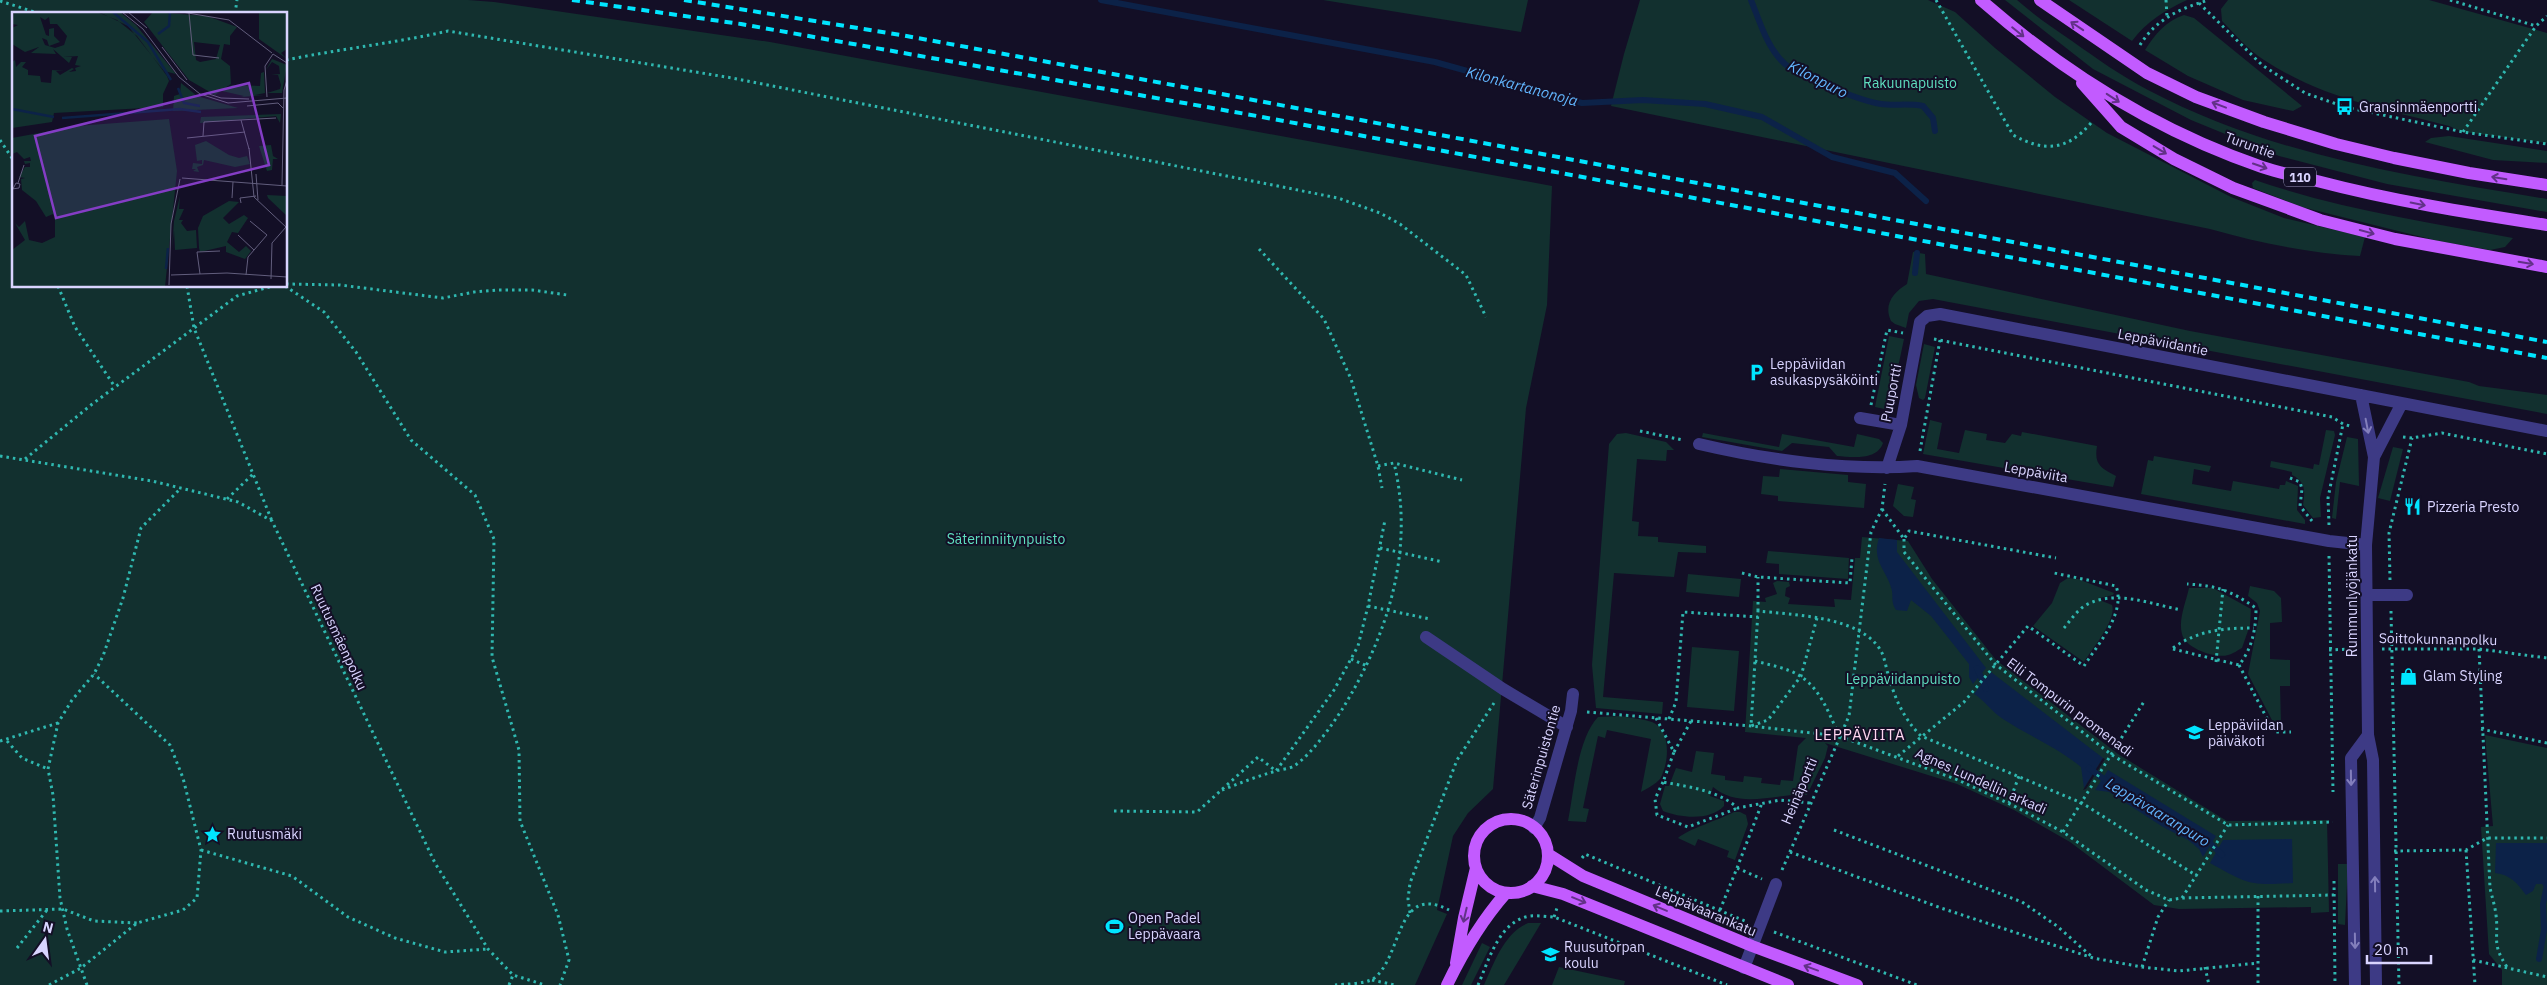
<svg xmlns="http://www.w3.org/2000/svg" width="2547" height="985" font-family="'IBM Plex Sans',sans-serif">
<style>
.green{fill:#12302f;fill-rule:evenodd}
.water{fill:#0c2248}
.pier{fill:#130f26}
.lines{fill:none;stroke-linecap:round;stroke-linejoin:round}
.stream{stroke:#0c2248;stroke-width:6}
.path{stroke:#2fb8b0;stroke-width:3;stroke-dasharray:2.5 4;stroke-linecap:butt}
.minor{stroke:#3d3a85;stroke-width:12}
.major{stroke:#c25bff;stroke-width:12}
.rail{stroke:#00e5ff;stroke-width:4;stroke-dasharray:8 6;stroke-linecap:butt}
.oneway{stroke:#623188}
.oneway2{stroke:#837fbc}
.labels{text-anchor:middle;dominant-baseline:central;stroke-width:4;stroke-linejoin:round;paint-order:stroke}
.shield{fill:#130f26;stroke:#9e99be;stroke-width:1}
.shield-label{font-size:12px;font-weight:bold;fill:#d9d4ff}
.park-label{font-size:14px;fill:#5fe0c0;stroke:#130f26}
.poi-label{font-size:14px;fill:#d9d4ff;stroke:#130f26;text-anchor:start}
.street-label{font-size:14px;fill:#d9d4ff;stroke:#130f26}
.water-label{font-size:15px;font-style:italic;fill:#62b6ff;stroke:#130f26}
.neighbourhood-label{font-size:15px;letter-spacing:1px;fill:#ffd6f0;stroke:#130f26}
.inset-river{fill:none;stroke:#0c2248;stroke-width:2.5}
.inset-road{fill:none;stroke:#625e7d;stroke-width:1}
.view{fill:#843dc5;fill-opacity:0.15;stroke:#843dc5;stroke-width:2.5}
.inset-edge{fill:none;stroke:#d9d4ff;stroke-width:2.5}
</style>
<rect width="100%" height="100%" fill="#130f26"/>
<path class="green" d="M0,0H468L494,2L770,42L1552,186L1547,305L1526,408L1493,789L1468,813L1453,836L1437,910L1447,914L1415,985H0ZM14,14H286V286H14Z
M1323,0H1528L1521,32Z
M1640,0H1928L1955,12L1995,48L2055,97L2107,133L2231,197L2284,218L2365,237L2360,256C2308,253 2260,243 2210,229L1611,106L1624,54Z
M2005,0H2017C2034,15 2053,28 2072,41C2096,58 2121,76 2148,90C2271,155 2411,177 2547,199V212L2387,184L2279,156L2191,120L2093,69Z
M2069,0H2187C2164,11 2147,21 2132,41Z
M2228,0H2429L2547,33V143L2463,132L2449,126C2383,109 2322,98 2264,60C2248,50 2235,34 2222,21L2221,9Z
M2184,15L2194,18L2302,106L2293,111L2243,100L2188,76L2145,50C2155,34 2166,21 2184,15Z
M2449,136L2547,151V163L2493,160L2425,142L2431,138Z
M2255,180C2339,209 2426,222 2513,238L2505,247L2490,250L2438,241L2302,207L2253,188L2252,183Z
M1913,252L1925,254L1926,274L2190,331L2469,382L2479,386L2547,395V414L1933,299L1919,301L1909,313L1906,328L1895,324L1891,321C1883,304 1894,292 1907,284Z
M1889,336L1904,339L1889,410L1875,407Z
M1924,344L1935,347L1925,398L1923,400L1919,398L1916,385Z
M1930,420L1942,423L1937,449L1959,453L1965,430L1987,434L1986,440L2005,443L2012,434L2021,436L2022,432L2097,446C2094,464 2100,468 2116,476L2113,487L1923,454Z
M2326,430L2334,431L2335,435L2320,498L2321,517L2313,518L2303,505C2305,491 2306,482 2292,475V472L2270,467L2271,461L2313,469L2314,464L2319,465Z
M1626,433L1666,442L1674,450H1667L1666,461L1637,459L1632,521L1639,522L1638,536L1658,537V542L1706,546V553L1678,552L1674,577L1614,573L1603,697L1663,702L1662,714L1596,708L1592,665L1609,444L1617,434Z
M1703,433L1779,447L1782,434L1854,447L1857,434L1879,439L1883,443C1877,461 1851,457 1837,456L1829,447L1792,443L1782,451L1702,437Z
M2347,437L2358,439L2359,486L2340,482L2336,519L2332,518L2336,482Z
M2393,447L2403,449L2390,501L2378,498Z
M2154,456L2211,466L2209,472L2194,469L2192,484L2231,491L2233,481L2279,489L2280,485H2285L2286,481L2298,486L2297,510L2305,520V524L2141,494L2148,460L2153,461Z
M1780,469L1848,475V482L1866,484L1864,508L1778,501V496L1761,494L1763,476L1779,477Z
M1898,484L1914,487L1911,499L1916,500L1913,517L1904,516L1893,506Z
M1862,537L1908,541L1932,579L1996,660L2118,754L2227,821L2327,820L2329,912L2311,913V907L2179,909L2154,905L2070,842L2014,810L1957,784L1825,743L1828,746L1825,758L1807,795C1774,793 1741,810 1713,787L1710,796L1724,801V806C1710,821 1681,818 1663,811L1660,804L1665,786H1669L1676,768L1692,772L1696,751L1714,753L1711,774L1725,776V780L1743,782L1744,776L1762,778L1761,783L1780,785L1781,780L1793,781L1798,746L1806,738L1745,732L1753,601L1766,602L1765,598L1777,594L1773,583L1777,581L1789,582L1790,586L1786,588L1785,596L1790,598L1788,604L1835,607L1834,599L1851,600L1855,558H1860Z
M1768,551L1849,558L1848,579L1779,574V564L1766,563Z
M1688,574L1741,579L1739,597L1686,592Z
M2068,578L2078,579L2114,593L2113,595L2100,598L2102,601L2112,605C2117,620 2092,649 2084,662L2033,626L2052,603L2060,583Z
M2250,586L2274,591L2281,598L2282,622L2270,623V659L2290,660V686H2280L2281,723L2273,722L2248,674L2260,611L2257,603L2248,596Z
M2189,588H2213L2251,609L2250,625L2242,648C2238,650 2233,654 2228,655C2215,659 2185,648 2182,634C2178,620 2186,602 2189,588Z
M1692,647L1739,651L1734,711L1687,707Z
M1621,716C1631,718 1643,719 1652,722C1672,730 1669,764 1660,779C1656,784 1646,789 1641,792L1651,739L1607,730L1605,738L1598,736L1583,808L1589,809L1586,822L1568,821C1574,792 1577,739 1598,717Z
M2485,735L2547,748V985H2502V970L2489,954L2481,827L2493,826Z
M1734,812H1740L1746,815L1748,824L1735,860L1727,857L1729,851L1698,839L1695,846L1678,838C1688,829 1719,820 1734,812Z
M2338,864H2348L2345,925L2338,924Z
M1528,923H1541L1504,985H1484C1494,963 1504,933 1528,923Z
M1482,943L1490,947L1471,985H1462Z
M1559,967L1625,981L1624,985H1552Z"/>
<path class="water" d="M1879,538L1897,540V552L1986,668L1973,684L1969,677V664L1931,616L1911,600L1907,611L1896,610C1891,602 1893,599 1892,591C1888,571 1871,562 1879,538Z
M1991,672L2103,758L2084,788L2081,767C2057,747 2029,736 2003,719C1993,713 1982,698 1974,694Z
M2108,770L2216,836L2203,857L2199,849L2188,840L2163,827L2109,792L2095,790Z
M2292,839L2293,883C2249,886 2248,884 2210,863L2223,840Z
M2496,843H2547V891L2542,884H2536L2533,891L2526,895C2517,883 2511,875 2495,873Z"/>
<path class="pier" d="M2103,758L2105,759L2086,789L2083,790Z"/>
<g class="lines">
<path class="stream" d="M1101,0L1435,62L1582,103L1643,100L1705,104L1762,117L1832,157L1895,173L1926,201
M1751,0C1760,22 1767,48 1785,64C1800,77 1861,101 1881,104C1895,106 1908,103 1923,106L1933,118L1935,131
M1915,273L1917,253
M1977,668L1986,689
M2089,768L2109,783
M2206,839L2222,855
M2539,959L2544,930L2543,904L2547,885"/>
<path class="path" d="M1936,0L2013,135C2044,152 2067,151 2091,123
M2166,0L2167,17
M2450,0L2536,26L2547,16
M0,1L41,14
M2199,3L2262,65L2305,93L2345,107L2463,132L2547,144
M235,14L237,0
M2140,45C2156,19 2181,8 2209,0
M286,60C340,49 395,43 448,31L732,78L1338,198L1380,213L1400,224L1466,275L1486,317
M2463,132L2536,26
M0,140L14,161
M1259,249L1324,319L1351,379L1378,466L1382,488
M286,284L340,285L443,298L474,292L499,290H532L567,295
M58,286L75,327L115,387
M187,286L194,328L272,521
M285,286L324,312L356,352L411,440L475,495L494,539L492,657L519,750L520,821L558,915L569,960L560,985
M1934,339L2332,417L2343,424L2350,426
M1871,405L1887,330L1903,333
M1640,431L1683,440
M2403,437L2412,438L2442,433L2547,454
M1920,451L1940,340
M0,456L152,481L238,502L272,521L435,863L488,949L513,975L545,985
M25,459L91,405L237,296L273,286
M1378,466L1394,463L1462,480
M2290,478L2300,482L2302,489L2300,506L2312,521
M227,499L253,474
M1882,509L1904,539L1909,531L2056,558
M2329,525L2328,498L2343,424
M1904,539V552L1995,664L2112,755L2228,825L2333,822
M1380,548L1443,562
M2329,556L2333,792
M1742,573L1758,577L1850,583L1852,558
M2390,580L2389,533L2412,438
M1368,606L1430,619
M1758,611V577
M2391,611L2399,985
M1817,618L1801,676L1768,720L1751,726L1758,611C1794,615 1861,616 1881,651C1885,658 1886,669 1889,677C1895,699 1904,719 1921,736L2082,803L2197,876
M2064,628C2070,621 2077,610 2086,605C2115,589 2151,604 2181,610
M2173,648C2198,630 2225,628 2254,628
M2173,649L2239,665C2252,649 2256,629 2256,608C2229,590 2219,586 2187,584
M2382,649H2479L2547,658
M2479,649L2490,888C2492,897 2495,906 2496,915C2499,939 2491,943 2507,967
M2329,650L2351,649
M1351,659L1367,666
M1755,661C1770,665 1788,668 1800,676C1820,688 1830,715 1839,736
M2216,662L2223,589
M2239,665L2274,732H2291
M1587,712L1751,726L1839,736L1958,780L2014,806L2063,832L2146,890L2169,900L2182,898L2334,895
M1656,718L1674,752L1663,782C1689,787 1717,790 1738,808L1780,800L1810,803
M1669,719L1676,702L1683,612L1758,617
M2481,729L2547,743
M0,741L58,723
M7,741L22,758L48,769
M1674,752L1691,721
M1898,756L1964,702L2028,626L2084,666C2098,644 2126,613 2116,586L2054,573
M1663,782L1655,799L1657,815L1688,827L1738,808
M1222,790C1240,783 1258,776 1276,771C1281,769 1289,769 1294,766C1311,755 1332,725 1343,708C1388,634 1415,550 1394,463
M2009,803L2019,776
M1114,811L1197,812L1258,757L1276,771L1334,690L1358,646L1368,606L1385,520
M1834,830L2022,902L2057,926L2091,956
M2063,832L2145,700
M201,850L292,876L348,917L395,938L445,952L488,949
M2466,850L2475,985
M2394,851L2466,850L2487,838H2547
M1790,852L1941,908L2093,958L2142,967L2179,971L2258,963
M1582,858L1585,854L1745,921
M1737,868L1762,803
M1782,870L1849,716L1871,532L1882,509L1885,484
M2334,881L2335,985
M2258,896V985
M2182,898L2228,825
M1720,910L1737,868L1762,879
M0,911L63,909L94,921L137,923
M1410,913L1408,899L1410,883L1457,760L1494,703
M1554,917L1557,908
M1774,932L1917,985
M17,948L47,910
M2473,960L2547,977
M2142,967L2158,917L2169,900
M2205,967L2209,985
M1372,980L1395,985
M49,985L81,968L137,923L183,910L197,898L201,850L183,778L170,745L94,674
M87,985L67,929L60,898L53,795L48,769L58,723L72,700L94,674L103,656L123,598L141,528L180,489
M509,985L513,975
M1335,985C1345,984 1364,984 1373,979C1403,958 1395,882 1449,910
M1478,985C1489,960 1499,921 1530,916C1538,915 1547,917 1554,917L1727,985"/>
<path class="minor" d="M2361,395L2374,457L2366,545L2368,735L2373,760L2376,985
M1860,418L1901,425
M1699,444C1767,460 1847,471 1917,466L2329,541L2366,545
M2374,457L2402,403
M1887,468L1901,425L1920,322L1927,316L1940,314L2547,431
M2366,595H2407
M1426,637L1503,689L1567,727
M1534,828L1540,818L1571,711L1573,694
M1744,968L1776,884
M2355,985L2351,758L2368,735"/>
<path class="major" d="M1981,0C2064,73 2157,131 2262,167C2280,173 2299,177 2317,181C2393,201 2470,213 2547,225
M2040,0L2147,73L2196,97L2264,122L2336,144L2394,158L2469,173L2547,185
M2082,83L2121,127L2174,159L2233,188L2320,220L2395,239L2547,267
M1474 856a37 37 0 1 1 74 0a37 37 0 1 1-74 0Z
M1548,854L1583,876L1752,946L1857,985
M1532,886L1563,894L1788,985
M1456,963L1464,918L1476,868
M1447,985C1462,954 1483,919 1506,893"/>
<path class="rail" d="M572,0L741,24L1257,116L2547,358
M684,0L901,35L1200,90L2547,342"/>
</g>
<defs><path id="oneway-shaft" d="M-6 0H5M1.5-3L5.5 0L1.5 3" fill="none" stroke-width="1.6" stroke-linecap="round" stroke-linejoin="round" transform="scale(1.25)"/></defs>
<g class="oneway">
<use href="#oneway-shaft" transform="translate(2077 26) rotate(-146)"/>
<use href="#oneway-shaft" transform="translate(2018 32) rotate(39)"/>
<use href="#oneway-shaft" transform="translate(2113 98) rotate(33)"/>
<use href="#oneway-shaft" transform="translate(2219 105) rotate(-159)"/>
<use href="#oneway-shaft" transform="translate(2160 150) rotate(31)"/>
<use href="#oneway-shaft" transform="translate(2260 166) rotate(19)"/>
<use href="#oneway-shaft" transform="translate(2499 178) rotate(-171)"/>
<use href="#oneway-shaft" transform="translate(2418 204) rotate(11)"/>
<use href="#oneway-shaft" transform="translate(2367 232) rotate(15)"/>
<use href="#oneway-shaft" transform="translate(2526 263) rotate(10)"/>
<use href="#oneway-shaft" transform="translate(1579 900) rotate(22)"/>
<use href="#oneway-shaft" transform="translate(1660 908) rotate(-157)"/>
<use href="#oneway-shaft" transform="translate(1465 915) rotate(103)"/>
<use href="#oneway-shaft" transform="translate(1811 968) rotate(-160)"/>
</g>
<g class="oneway2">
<use href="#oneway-shaft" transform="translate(2367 426) rotate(79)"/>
<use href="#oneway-shaft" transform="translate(2351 778) rotate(89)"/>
<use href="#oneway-shaft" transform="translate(2375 884) rotate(-91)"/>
<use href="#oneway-shaft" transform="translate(2355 941) rotate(89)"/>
</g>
<defs>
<symbol id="bus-bare" viewBox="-9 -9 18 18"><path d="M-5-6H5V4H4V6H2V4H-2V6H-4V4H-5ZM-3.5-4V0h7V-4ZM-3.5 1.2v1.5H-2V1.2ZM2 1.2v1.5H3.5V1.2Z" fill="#00e5ff" stroke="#130f26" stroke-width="2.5" paint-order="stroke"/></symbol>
<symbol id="parking-bare" viewBox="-9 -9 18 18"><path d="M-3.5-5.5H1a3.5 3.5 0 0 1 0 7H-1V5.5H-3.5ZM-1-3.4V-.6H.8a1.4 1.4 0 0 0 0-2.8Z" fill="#00e5ff" stroke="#130f26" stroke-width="2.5" paint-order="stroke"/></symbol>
<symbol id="restaurant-bare" viewBox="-9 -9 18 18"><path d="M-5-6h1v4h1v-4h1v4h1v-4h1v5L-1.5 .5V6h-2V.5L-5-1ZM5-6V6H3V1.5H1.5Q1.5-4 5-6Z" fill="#00e5ff" stroke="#130f26" stroke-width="2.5" paint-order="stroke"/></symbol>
<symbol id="shop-bare" viewBox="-9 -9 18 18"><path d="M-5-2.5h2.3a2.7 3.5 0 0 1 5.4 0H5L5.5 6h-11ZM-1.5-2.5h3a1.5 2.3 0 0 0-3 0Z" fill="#00e5ff" stroke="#130f26" stroke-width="2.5" paint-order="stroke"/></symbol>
<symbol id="school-bare" viewBox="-9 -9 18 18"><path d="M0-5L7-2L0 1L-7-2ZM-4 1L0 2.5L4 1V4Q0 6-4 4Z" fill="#00e5ff" stroke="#130f26" stroke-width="2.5" paint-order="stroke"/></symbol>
<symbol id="sight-bare" viewBox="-9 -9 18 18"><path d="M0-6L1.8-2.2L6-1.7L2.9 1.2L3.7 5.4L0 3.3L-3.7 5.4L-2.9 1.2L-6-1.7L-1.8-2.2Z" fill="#00e5ff" stroke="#130f26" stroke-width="2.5" paint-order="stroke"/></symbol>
<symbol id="stadium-bare" viewBox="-9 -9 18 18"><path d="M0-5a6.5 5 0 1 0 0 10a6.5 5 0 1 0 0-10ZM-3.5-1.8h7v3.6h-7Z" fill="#00e5ff" stroke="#130f26" stroke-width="2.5" paint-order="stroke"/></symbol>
</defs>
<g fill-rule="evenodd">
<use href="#bus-bare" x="2332" y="94" width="25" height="25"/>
<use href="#parking-bare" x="1744" y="360" width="25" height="25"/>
<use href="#restaurant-bare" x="2400" y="494" width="25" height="25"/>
<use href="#shop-bare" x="2396" y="664" width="25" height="25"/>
<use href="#school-bare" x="2182" y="720" width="25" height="25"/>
<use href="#sight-bare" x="200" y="822" width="25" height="25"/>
<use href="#stadium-bare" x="1102" y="914" width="25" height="25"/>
<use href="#school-bare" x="1538" y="942" width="25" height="25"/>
</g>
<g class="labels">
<rect class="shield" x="2284" y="167.5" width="32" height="19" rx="4"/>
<g class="shield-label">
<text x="2300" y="177">110</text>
</g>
<g class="park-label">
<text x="1910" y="83">Rakuunapuisto</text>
<text x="1006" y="539">Säterinniitynpuisto</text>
<text x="1903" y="679">Leppäviidanpuisto</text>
</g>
<g class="poi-label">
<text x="2359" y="107">Gransinmäenportti</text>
<text x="1770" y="364">Leppäviidan<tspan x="1770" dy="16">asukaspysäköinti</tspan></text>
<text x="2427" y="507">Pizzeria Presto</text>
<text x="2423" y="676">Glam Styling</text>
<text x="2208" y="725">Leppäviidan<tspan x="2208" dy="16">päiväkoti</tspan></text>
<text x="227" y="834">Ruutusmäki</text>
<text x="1128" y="918">Open Padel<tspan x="1128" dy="16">Leppävaara</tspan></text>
<text x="1564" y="947">Ruusutorpan<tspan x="1564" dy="16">koulu</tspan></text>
</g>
<g class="street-label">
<text transform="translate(2250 145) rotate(20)">Turuntie</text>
<text transform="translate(2163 342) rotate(11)">Leppäviidantie</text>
<text transform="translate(1891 393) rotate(-79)">Puuportti</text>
<text transform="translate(2036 472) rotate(10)">Leppäviita</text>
<text transform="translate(2352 596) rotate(-90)">Rummunlyöjänkatu</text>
<text transform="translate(339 637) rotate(65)">Ruutusmäenpolku</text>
<text transform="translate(2438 639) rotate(1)">Soittokunnanpolku</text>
<text transform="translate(2070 707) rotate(37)">Elli Tompurin promenadi</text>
<text transform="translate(1541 757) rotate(-74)">Säterinpuistontie</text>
<text transform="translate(1981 781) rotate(24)">Agnes Lundellin arkadi</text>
<text transform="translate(1799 791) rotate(-67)">Heinäportti</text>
<text transform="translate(1706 911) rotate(23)">Leppävaarankatu</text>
</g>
<g class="water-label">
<text transform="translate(1818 79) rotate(27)">Kilonpuro</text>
<text transform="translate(1522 86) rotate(15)">Kilonkartanonoja</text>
<text transform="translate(2158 812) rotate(31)">Leppävaaranpuro</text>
</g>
<g class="neighbourhood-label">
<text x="1860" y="734">LEPPÄVIITA</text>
</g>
</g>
<g transform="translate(12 12)">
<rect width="275" height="275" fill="#130f26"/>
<path d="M2,0H85L105,8L125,24L155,64L157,69L151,82V95L42,101L40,110L0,116V50L3,48L4,55L9,50H14L10,55L16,58V63L28,64L29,70L39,71L40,58L52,59H44L48,63L60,56L62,57L57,60L64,59L63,56L69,54L63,53L66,44L51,45H60L57,51L41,37L44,42L19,41L27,35L13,40L0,32V16L6,13L0,12ZM28,5L33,8L37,5L38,12H45L55,24L52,33L43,36L33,33L30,26L35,28L37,34L48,30L42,24V16L37,17V24L34,23ZM87,0H108L124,13L164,62L152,59L116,14ZM141,0L195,4L225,15L218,24V33L212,32L209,47L218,54L219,72L203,83L177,68L132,10ZM182,30L208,33L204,47L188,50L184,48ZM247,0H275V37L269,41L275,47L247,27ZM260,47L275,53L270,81H255L268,77L269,73L266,63H259L268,62L267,54L260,50L254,58ZM252,60L253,81L243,83H252L229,85L232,84L210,79L220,73L248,74L249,61ZM169,71L185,84L226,96L161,99L162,84L168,82ZM269,102L268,111L264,104L188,111L189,105ZM157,107L165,159L153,275H0V238L13,228L3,211L7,215L13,209L17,228L30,231L43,225V208L41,202L34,205L24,189L10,178L9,167L13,166L7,165L13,155H18V151L13,152L12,149H19L18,145L12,147L5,140L0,142V126L65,114ZM194,129L217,143L227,146L235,144L238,152L223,155L192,148L191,153L185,155L187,160L181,159L184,157H180L181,151L190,152V148L185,149L183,133ZM259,133L261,144L266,147H261L260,158L255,159L247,134ZM255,183L275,184V204L256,186ZM168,184L167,197H172L167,208H171L169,211L175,219L184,218L185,236L163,238L162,218L160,237L162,209ZM217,189L227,190L211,206L217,212L232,203L236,206L226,221L220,220L215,230L227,240L234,234L239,239L233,247L214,240V234L188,240L187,236L186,216L191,204Z" fill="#12302f" fill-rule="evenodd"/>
<path class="inset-river" d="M101,0L136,30L159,68M146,22L157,14L158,0M166,76L172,91L188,94M0,97L42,105M50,106L168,97L189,100M154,257L156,236"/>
<path class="inset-road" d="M110,0L131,17L167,65L188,82L216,91L275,86M116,0L135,16M170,0L217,8L260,41M177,1L181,43L207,46M150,35L175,68M261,42L275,51M194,81L209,86L237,87M255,85L253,54L261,42M235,94L266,91L271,96M229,108L237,137M191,124L192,110L264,106M175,126L233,120M237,136L242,185L275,216M244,162L246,188M170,166L275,174M6,171L12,153M270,173L272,78L275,68M0,177L7,176L8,172L4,171L1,177M220,186L221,170M229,191L228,186L244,184M226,223L242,238M188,262L185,240L208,239M159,263L215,261L275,265M234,263L236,245L255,223L238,209M259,267L260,231L274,215M157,273L159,212L168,167"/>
<path class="view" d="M237,71L257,153L44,206L23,124Z"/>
<rect width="275" height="275" class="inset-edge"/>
</g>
<g transform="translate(45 940) rotate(14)" stroke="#130f26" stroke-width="4" paint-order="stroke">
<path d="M0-4L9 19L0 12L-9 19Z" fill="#d9d4ff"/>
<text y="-8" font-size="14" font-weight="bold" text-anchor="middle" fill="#d9d4ff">N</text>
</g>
<path d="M2367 955v8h64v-8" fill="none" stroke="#d9d4ff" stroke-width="2.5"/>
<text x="2374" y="955" font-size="15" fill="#d9d4ff" stroke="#130f26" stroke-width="4" paint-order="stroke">20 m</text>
</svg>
